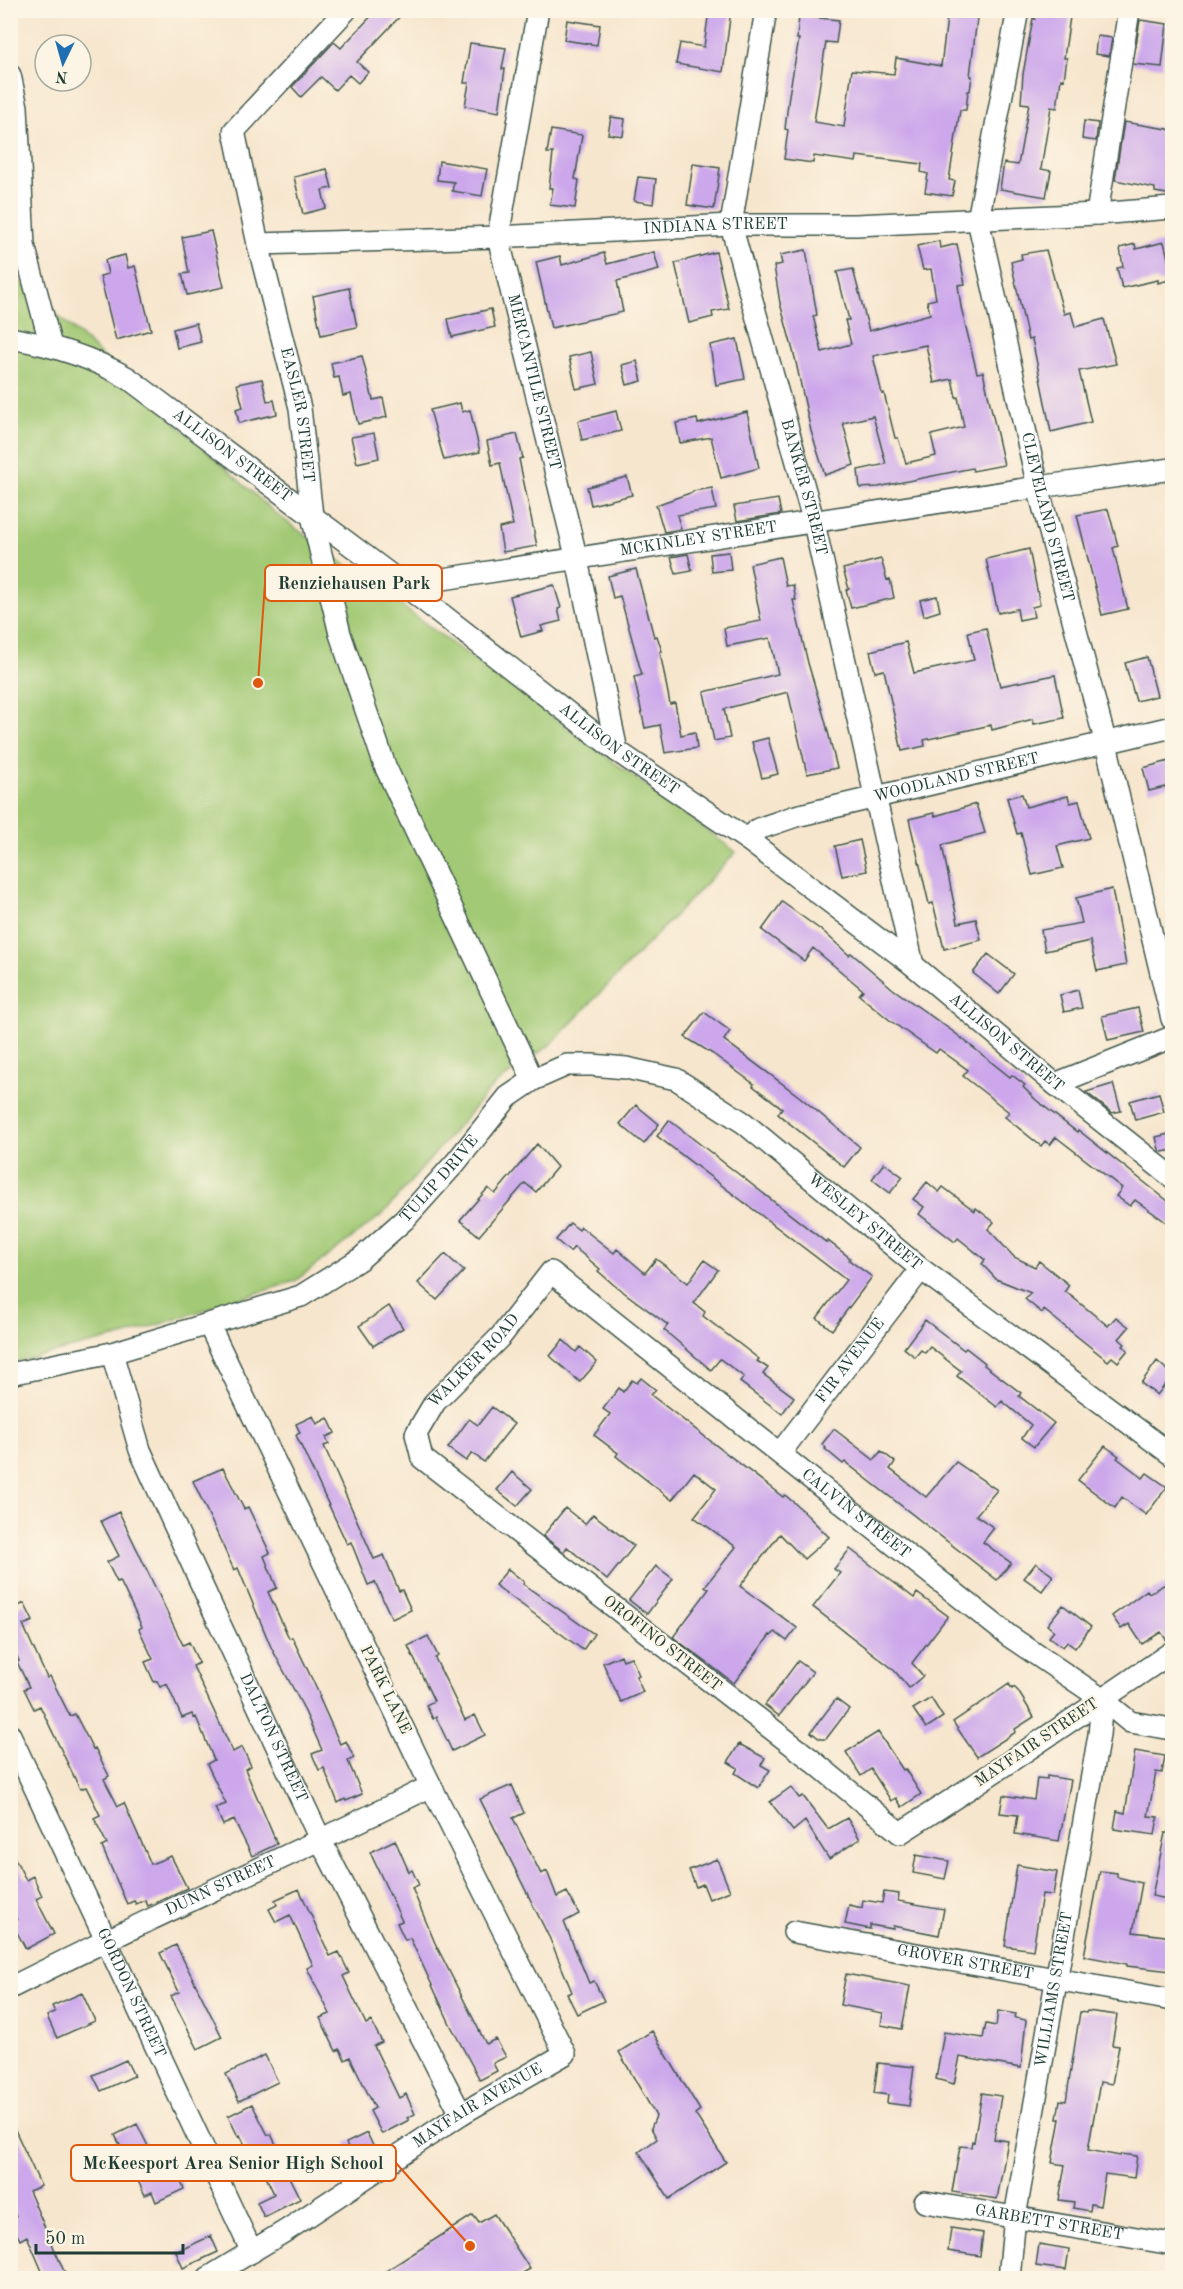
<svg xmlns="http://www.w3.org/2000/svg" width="1183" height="2289" font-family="'Old Standard TT',serif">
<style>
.green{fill:#a2c974;stroke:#608354;stroke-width:1.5}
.building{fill:#cca7eb;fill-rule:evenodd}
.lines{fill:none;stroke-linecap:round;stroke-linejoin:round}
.minor-casing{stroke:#3f564b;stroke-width:24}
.minor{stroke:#fff;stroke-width:21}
.labels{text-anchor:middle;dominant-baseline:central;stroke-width:4.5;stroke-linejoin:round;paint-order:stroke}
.street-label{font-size:16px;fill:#1f3d34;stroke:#fcf5e5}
.leader{fill:none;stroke:#de580e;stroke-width:2}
.callout-dot{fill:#de580e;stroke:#fcf5e5;stroke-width:2}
.callout{fill:#fcf5e5;stroke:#de580e;stroke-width:2}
.callout-label{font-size:18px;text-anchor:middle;font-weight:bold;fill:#1f3d34}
</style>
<rect width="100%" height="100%" fill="#fcf5e5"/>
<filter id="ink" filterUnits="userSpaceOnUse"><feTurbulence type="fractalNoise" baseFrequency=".0167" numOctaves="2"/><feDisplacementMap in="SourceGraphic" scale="12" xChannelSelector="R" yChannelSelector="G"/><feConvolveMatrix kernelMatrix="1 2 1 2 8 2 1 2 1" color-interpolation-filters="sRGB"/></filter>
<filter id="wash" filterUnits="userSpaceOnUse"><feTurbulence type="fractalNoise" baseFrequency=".008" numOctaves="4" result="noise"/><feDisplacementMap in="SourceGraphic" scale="24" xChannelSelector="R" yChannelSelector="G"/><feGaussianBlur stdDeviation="1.35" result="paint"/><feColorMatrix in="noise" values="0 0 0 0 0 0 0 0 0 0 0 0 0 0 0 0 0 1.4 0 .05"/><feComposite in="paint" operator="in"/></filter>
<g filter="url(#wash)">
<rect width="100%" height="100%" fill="#f7e6ce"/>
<path class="green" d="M10,272L275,513L736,852L551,1044L491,1088L383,1214L295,1281L126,1335L10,1363Z"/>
<g id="blocks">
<path class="building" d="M377,10H406L357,62L368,72L358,83L349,75L335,90L321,77L301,97L292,87L334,42L341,48Z
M709,10H731L723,72L676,64L680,43L704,47Z
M948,10H978L970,76H972L970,91H968L966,110H960L949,180L955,181L952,196L925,192L928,174L921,172L922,164L857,156L856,162L814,156L813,163L784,159L788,130L785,129L789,95L799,39H797L799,16L839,20L836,43L826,42L814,122L844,127L852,70L894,74L896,58L941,66Z
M1036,10H1071L1064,58H1067L1064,80L1061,79L1057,108L1051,107L1041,169L1051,171L1046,197L1000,189L1004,163L1018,165L1029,104L1021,103L1023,74L1033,18L1035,19Z
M567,20L600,25L597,45L564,40Z
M1140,20L1167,24L1162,67L1133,64Z
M1097,36L1112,38L1109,56L1095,54Z
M470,43L506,48L502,69H505L499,112L465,106L469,83H464Z
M611,117L625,119L623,136L608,134Z
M1084,121L1098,123L1096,141L1082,139Z
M1124,122L1173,130V195L1155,192V188L1115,180Z
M551,130L582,135L575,179L579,180L575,208L550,205L553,188H549L553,153H547Z
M439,161L487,169L482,196L452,191L454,182L437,180Z
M693,164L720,168L714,209L687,205Z
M327,169L332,188L322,190L326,208L303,214L294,177Z
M638,177L656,179L653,204L634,201Z
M211,231L224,287L187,295L182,274L189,273L182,237Z
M939,241L940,248L957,244L965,284L958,285L961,307L977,373L983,372L1004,465L973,471L972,468L878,487L860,488L858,470L886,464L873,416L843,423L854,465L825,475L811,431L795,358L780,303L774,266L782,264L780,255L806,250L817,315L813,316L822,352L851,344L845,320H849L837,272L853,269L869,331L930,314L927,301L936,299L931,269L923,270L917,246ZM926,345L934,383L952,379L956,397H958L964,427L931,435L936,456L906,463L898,438H895L884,393L882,394L873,356Z
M1164,242L1173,279L1158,283V280L1122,288L1117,268L1123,267L1120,248L1135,244L1136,249Z
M1046,250L1064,314L1071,312L1075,327L1104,319L1116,364L1079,371L1091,422L1051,432L1032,339L1028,340L1011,262L1022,259L1021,254Z
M654,252L659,270L617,281L623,312L551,328L536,262L560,256L562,265L604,253L607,264Z
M716,252L729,309L712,312L713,317L689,323L675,263Z
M125,255L128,268L135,266L151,330L116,340L100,276L108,274L105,260Z
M349,288L357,327L321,335L313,296Z
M491,309L495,327L452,337L448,319Z
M196,323L201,342L177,348L173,329Z
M737,339L745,379L716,385L710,345Z
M591,352L598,384L576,389L569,357Z
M362,356L373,400L383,398L387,417L358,424L351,394L343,396L339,377L334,378L331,363Z
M637,361L642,381L627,385L622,365Z
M262,379L267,401L274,400L277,414L239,423L236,409L243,407L237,384Z
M460,403L462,412L470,410L480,452L444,460L430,410Z
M616,411L621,431L582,440L578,421Z
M747,412L759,468L721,478L711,437L680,443L676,423L697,419L698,424Z
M374,433L379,458L357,463L351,437Z
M517,434L523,458L519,459L537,546L503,552L499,528L513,525L500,463L492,465L487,441Z
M627,477L632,495L591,505L587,487Z
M712,488L716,509L677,515L681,529L664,532L656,505L693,492V491Z
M778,499L781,514L737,521L734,506Z
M1108,509L1118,546L1113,548L1128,609L1102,615L1077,515Z
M1029,549L1040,605L1032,607L1034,617L1019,620L1017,609L998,613L986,559Z
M729,552L731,570L712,572L710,554Z
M688,554L692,571L676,574L671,557Z
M780,557L786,586L793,585L796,600H793L808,663L825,720L837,768L807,774L788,692L724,709L730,738L714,741L704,692L778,674L770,638L727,646L724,628L761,621L750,564Z
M881,559L887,580L890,579L894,598L851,608L846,590L849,589L843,569Z
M636,569L654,637L657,636L662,651L660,652L670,704L675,703L681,735L695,732L697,748L665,753L660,725L645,728L634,677L642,675L620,596L613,598L608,576Z
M554,585L561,608L558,609L561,621L541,626L543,631L521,637L510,596Z
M937,596L940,611L924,616L920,600Z
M986,628L1000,686L1055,675L1064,718L1034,724L1033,719L992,730L991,725L924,740L925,746L902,751L884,670L875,672L870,651L906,642L914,673L974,660L968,632Z
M1147,657L1157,696L1136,701L1125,663Z
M768,738L778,774L762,778L752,742Z
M1173,760V785L1149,791L1143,768Z
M1022,794L1026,807L1068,796L1070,803L1079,801L1089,838L1057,846L1063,868L1032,875L1021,833L1017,834L1007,798Z
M976,804L985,833L942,845L958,923L976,919L981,940L944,949L933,903L929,904L909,819L934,813L935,816Z
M860,840L867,871L842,876L835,846Z
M1112,889L1126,965L1097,971L1090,941L1045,951L1041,930L1082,923L1076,898Z
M782,902L825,933L849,955L851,953L893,989L955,1033L1010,1077L1012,1075L1025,1085L1023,1087L1036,1100L1077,1132L1078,1130L1173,1205V1227L1135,1200L1130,1206L1116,1196L1122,1188L1056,1137L1050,1145L1045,1141L1041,1146L1005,1117L1009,1112L963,1076L968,1070L939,1049L936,1053L892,1022L859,995L863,990L813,948L804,961L762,930Z
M988,954L1014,974L999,994L973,973Z
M1078,990L1082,1008L1064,1012L1060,995Z
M1138,1008L1144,1032L1108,1040L1102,1016Z
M704,1012L730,1031L724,1040L800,1097L860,1147L844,1167L778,1114L782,1108L753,1086L754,1084L713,1054L685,1037Z
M1113,1084L1121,1111L1112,1113L1086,1092Z
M1159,1093L1164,1112L1135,1120L1130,1101Z
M636,1105L659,1124L644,1144L620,1124Z
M669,1120L827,1243L828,1241L850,1258L849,1260L872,1277L832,1330L817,1318L846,1280L657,1136Z
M1173,1133V1150L1162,1152L1159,1150L1156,1137Z
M537,1144L557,1167L536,1192L525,1183L479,1236L460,1220L488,1188L495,1194Z
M884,1163L903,1177L890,1193L872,1179Z
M927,1182L939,1192L943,1187L975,1211L976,1208L994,1222L988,1229L1014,1257L1035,1267L1039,1261L1069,1285L1065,1291L1108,1326L1116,1317L1129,1327L1119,1339L1125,1344L1123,1346L1128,1350L1118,1362L1112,1357L1108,1361L1044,1310L1042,1313L1025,1299L1031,1293L996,1279L982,1264L985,1260L958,1238L955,1242L919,1214L924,1207L913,1199Z
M570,1223L579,1230L581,1227L614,1253L617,1249L645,1273L656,1259L688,1283L704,1260L718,1270L694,1303L705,1312L703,1316L759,1359L757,1361L768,1368L763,1374L794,1397L782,1414L740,1382L744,1377L720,1359L711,1370L664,1330L668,1325L614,1285L598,1271L600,1269L574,1247L570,1252L556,1240Z
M445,1254L464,1271L437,1300L418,1283Z
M389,1306L403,1328L373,1346L359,1326Z
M925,1320L964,1350L966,1348L985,1363L984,1365L1021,1393L1019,1396L1054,1423L1034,1447L1022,1438L1031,1425L1002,1401L997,1407L957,1376L961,1371L930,1347L925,1353L921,1350L915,1357L904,1348Z
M563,1340L576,1352L580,1347L597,1362L580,1382L550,1356Z
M1157,1361L1173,1375L1157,1395L1141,1383Z
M641,1378L656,1390L651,1395L783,1497L785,1495L800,1508L829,1537L804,1559L780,1534L740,1586L797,1628L787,1641L775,1632L771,1636L770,1635L734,1683L673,1637L709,1589L705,1586L736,1547L694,1517L716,1489L694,1472L672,1500L616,1456L618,1453L594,1435L610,1414L603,1409L619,1388L623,1392L632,1380L637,1383Z
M492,1407L514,1424L484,1462L472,1453L466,1461L448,1448L469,1419L478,1425Z
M313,1416L317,1424L328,1418L335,1433L326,1437L329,1444L324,1446L374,1559L384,1555L399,1591L402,1590L411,1610L392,1619L375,1582L368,1585L351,1542L347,1544L296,1435L300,1433L296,1424Z
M834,1429L874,1460L881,1451L895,1462L890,1469L926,1497L956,1462L997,1490L976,1515L994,1528L983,1542L1011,1563L997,1580L845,1462L843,1464L825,1449L826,1448L822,1444Z
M1105,1446L1119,1456L1117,1458L1143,1478L1147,1473L1167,1487L1146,1515L1122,1497L1115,1508L1078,1480Z
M223,1468L244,1509L248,1507L270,1553L264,1556L277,1588L268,1592L289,1638L292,1637L320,1696L319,1697L340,1744L346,1741L354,1758L348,1761L362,1794L346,1801L345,1799L338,1803L324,1768L319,1770L312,1754L322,1750L302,1705L271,1647L238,1568L234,1570L193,1481Z
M512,1472L532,1489L517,1506L497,1490Z
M565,1508L585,1524L593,1514L634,1546L607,1580L567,1547L564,1552L543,1536Z
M119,1512L183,1645L189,1642L199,1663L193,1666L233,1752L242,1747L251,1766L245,1769L277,1844L252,1856L234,1820L223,1825L215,1808L226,1804L207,1764L214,1760L196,1717L194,1718L192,1714L182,1718L167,1684L160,1687L157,1681L154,1682L145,1662L153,1659L139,1629L142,1627L120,1581L117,1582L107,1562L119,1556L101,1521Z
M850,1549L914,1598L917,1593L948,1616L912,1663L923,1676L909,1688L893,1669L813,1607L840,1573L834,1569Z
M1036,1563L1053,1576L1042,1591L1024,1578Z
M656,1566L673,1579L647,1614L629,1600Z
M508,1569L524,1582L523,1584L594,1634L583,1650L495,1585Z
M1173,1580V1639L1167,1641L1161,1632L1142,1644L1129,1624L1121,1629L1112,1616L1147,1590L1149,1593Z
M10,1597L15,1608L24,1603L33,1621L23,1625L47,1678L50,1676L70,1716L75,1714L93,1749L95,1748L109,1776L104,1779L118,1806L124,1803L151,1864L171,1856L187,1888L148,1906L145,1900L136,1904L134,1901L127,1904L102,1847L107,1844L94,1818L100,1815L86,1787L80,1789L40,1706L34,1709L24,1689L29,1687L17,1662L19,1661L10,1641Z
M1063,1605L1091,1627L1075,1648L1067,1642L1063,1647L1049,1637L1054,1631L1047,1625Z
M428,1636L438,1656L435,1658L465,1720L475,1715L485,1735L452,1751L436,1717L433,1719L426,1705L434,1701L408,1646Z
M621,1655L623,1660L631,1657L639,1675L636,1676L643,1692L621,1702L603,1663Z
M798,1661L813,1672L779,1716L765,1705Z
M1009,1684L1012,1689L1014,1687L1018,1691L1034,1717L1015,1729L1016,1732L977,1757L953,1722Z
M931,1698L943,1717L926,1728L913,1709Z
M836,1699L849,1709L826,1739H820L811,1732Z
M878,1732L903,1770L905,1769L921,1794L902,1807L896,1798L891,1801L871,1769L861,1776L846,1752Z
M739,1744L765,1758L761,1765L770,1770L758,1788L735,1773L738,1768L728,1762Z
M1135,1751L1165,1756L1162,1773L1156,1772L1148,1816L1158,1817L1155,1835L1114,1829L1117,1811L1125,1813Z
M1047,1776L1071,1780L1059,1841L1015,1834L1018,1815L1000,1813L1003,1795L1034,1800L1037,1778L1047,1779Z
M512,1785L524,1813L513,1818L541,1874L547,1871L557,1897L567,1892L579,1914L564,1922L589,1983L594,1981L604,2001L577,2014L567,1994L572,1992L550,1939L480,1799Z
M791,1787L799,1798L803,1796L828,1829L847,1818L860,1839L829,1859L805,1821L793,1831L770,1802Z
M1165,1833H1173V1900L1152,1896Z
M395,1840L409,1872L412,1870L419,1885L412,1888L435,1943L486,2044L496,2039L506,2057L493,2063L497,2071L480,2080L451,2026L410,1938L405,1940L397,1923L402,1921L370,1852Z
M10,1849L26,1880L33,1876L42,1896L36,1899L54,1934L26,1949L12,1923L17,1920L10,1907Z
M916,1855L949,1861L945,1879L913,1873Z
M717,1859L730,1891L709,1899L703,1884L696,1887L689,1870Z
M1017,1865L1057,1872L1053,1895L1042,1894L1033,1950L1005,1946Z
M1100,1871L1117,1873V1877L1142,1883L1133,1932L1173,1937L1171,1971L1127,1966V1964L1084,1956Z
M299,1889L330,1956L339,1952L349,1973L343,1976L366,2024L371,2021L382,2042L374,2046L399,2098L406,2094L415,2114L407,2118L409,2120L382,2134L370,2111L375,2108L350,2057L345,2060L340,2049L336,2051L320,2018L330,2014L307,1968L313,1965L290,1915L276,1922L269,1909L277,1905L275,1900Z
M884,1892L899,1894L898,1901L944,1909L939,1935L893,1926V1929L870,1925V1929L845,1924L849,1905L862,1908L863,1900L882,1903Z
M176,1945L222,2037L198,2049L171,1996L179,1992L160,1953Z
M846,1974L910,1986L902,2029L881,2025L883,2013L840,2005Z
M82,1993L95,2021L57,2038L47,2016L55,2012L52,2006Z
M998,2011L1016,2014L1015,2018L1026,2020L1021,2068L960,2057L954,2084L936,2079L944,2032L983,2038L986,2024L996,2026Z
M1087,2011L1117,2015L1112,2045L1119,2046L1112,2084L1100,2082L1088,2150L1120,2156L1121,2154L1137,2156L1134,2178L1105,2174L1100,2206L1091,2204L1090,2211L1073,2208L1074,2202L1059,2200L1065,2165L1052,2163L1060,2119H1057L1060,2100L1066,2101L1080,2012L1086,2013Z
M652,2031L700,2110L695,2114L726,2162L669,2199L639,2152L657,2139L651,2128L656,2116L619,2052Z
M265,2055L278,2082L239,2101L226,2074Z
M126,2060L134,2076L101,2091L93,2075Z
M878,2063L914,2067L909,2106L887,2103L888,2095L874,2093Z
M982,2093L1001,2096L994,2139L1008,2141L997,2199L952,2192L960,2146L971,2147L972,2141L974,2142Z
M252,2104L268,2135L271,2134L283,2160L281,2161L300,2199L264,2217L257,2202L274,2194L259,2162L254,2164L240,2135L238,2136L228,2116Z
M10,2119L41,2186L29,2191L67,2278H45L27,2236L20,2240L10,2220L16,2217L10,2204Z
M137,2124L161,2172L174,2166L184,2189L156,2202L152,2192L145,2195L115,2135Z
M367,2133L376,2152L356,2163L346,2143Z
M494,2214L530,2269L514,2278H375L473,2215L479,2223Z
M951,2228L983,2233L980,2256L948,2251Z
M211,2236L218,2252L183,2268L176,2252Z
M1039,2244L1069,2249L1066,2270L1036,2266Z"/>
</g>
</g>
<g filter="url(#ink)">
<use href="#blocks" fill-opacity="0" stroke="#3f564b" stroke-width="1.5"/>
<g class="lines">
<defs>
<g id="minor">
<path id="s1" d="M346,10L234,131L258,244L300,408L312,516L340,634L385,766L533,1080"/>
<path id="s2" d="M538,10L498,237L577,560L617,751"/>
<path id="s3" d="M766,10L731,225L814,523L913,965"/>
<path id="s4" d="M1018,10L978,220L1038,487L1106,744L1172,1019"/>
<path d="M10,75L17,107L24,245L51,346"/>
<path d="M1097,214L1129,10"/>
<path id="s5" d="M258,244L498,237L731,225H856L1097,214L1172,208"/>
<path id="s6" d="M10,338C52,345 91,357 128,378L404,585L617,751L748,840L913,965L1055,1084L1172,1177"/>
<path id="s7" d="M404,585L1038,487L1172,469"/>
<path id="s8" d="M748,840L758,829L796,816L1172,727"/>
<path d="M1055,1084L1172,1037"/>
<path id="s9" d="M112,1353L140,1450L210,1603L321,1841L461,2114"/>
<path id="s10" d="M10,1374L112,1353L301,1296L360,1259L404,1220L456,1162L508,1097L533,1080L567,1065H592L626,1068L676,1079L744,1123L921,1269L1172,1455"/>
<path id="s11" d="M780,1453L921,1269"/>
<path id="s12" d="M1172,1652C1082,1713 992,1775 900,1833L813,1761L422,1458L416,1434L435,1402L501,1336L551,1272L1009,1636L1102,1699L1130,1722L1172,1729"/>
<path id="s13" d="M10,1735L252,2252"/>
<path id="s14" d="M794,1932L1172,2000"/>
<path id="s15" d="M10,1988C149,1917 292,1856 431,1786"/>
<path id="s16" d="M925,2202L1172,2244"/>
<path id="s17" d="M208,2278L287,2230L461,2114L565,2054L431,1786L209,1325"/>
<path id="s18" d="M1009,2278L1015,2217L1099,1735L1102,1699"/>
</g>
</defs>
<use href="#minor" class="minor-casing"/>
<use href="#minor" class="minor"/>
</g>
</g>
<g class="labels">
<g class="street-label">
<text stroke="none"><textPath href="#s5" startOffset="458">INDIANA STREET</textPath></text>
<text stroke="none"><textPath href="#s2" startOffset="380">MERCANTILE STREET</textPath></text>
<text stroke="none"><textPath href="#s1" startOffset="456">EASLER STREET</textPath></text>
<text stroke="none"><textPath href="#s6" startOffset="255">ALLISON STREET</textPath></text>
<text stroke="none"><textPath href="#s3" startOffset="490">BANKER STREET</textPath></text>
<text stroke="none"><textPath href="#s4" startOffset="519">CLEVELAND STREET</textPath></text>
<text stroke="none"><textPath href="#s7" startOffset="298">MCKINLEY STREET</textPath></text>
<text stroke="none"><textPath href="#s6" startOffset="741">ALLISON STREET</textPath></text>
<text stroke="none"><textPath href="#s8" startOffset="220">WOODLAND STREET</textPath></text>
<text stroke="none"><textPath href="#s6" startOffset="1227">ALLISON STREET</textPath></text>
<text stroke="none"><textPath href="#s10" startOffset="484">TULIP DRIVE</textPath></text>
<text stroke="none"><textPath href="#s10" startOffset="1006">WESLEY STREET</textPath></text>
<text stroke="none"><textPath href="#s11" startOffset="116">FIR AVENUE</textPath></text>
<text stroke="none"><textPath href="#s12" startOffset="1053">WALKER ROAD</textPath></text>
<text stroke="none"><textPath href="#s12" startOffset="1560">CALVIN STREET</textPath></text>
<text transform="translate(662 1644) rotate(38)">OROFINO STREET</text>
<text transform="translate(385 1690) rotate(64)">PARK LANE</text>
<text stroke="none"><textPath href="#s9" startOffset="418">DALTON STREET</textPath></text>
<text transform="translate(1037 1743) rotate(-34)">MAYFAIR STREET</text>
<text stroke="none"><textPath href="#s15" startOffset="234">DUNN STREET</textPath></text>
<text stroke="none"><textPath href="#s14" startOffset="174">GROVER STREET</textPath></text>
<text stroke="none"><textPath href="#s18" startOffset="292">WILLIAMS STREET</textPath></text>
<text stroke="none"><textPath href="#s13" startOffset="285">GORDON STREET</textPath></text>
<text stroke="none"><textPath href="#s17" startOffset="320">MAYFAIR AVENUE</textPath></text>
<text stroke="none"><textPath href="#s16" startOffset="126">GARBETT STREET</textPath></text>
</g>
</g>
<path class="leader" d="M258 683L265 583M470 2246L396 2163"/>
<g class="callout-dot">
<circle cx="258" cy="683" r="6"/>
<circle cx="470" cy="2246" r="6"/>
</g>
<g class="callout">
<rect x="265" y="565" width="177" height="36" rx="6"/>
<rect x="71" y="2145" width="325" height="36" rx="6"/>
</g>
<g class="callout-label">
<text x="354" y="589">Renziehausen Park</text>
<text x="233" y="2169">McKeesport Area Senior High School</text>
</g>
<rect width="1183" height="2289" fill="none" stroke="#fcf5e5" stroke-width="36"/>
<g transform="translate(63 63) rotate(185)"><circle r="28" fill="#fcf5e5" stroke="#a4ab9e" stroke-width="1.5"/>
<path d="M0-4.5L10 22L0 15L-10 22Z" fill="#1f6fb2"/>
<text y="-9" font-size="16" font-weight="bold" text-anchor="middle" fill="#1f3d34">N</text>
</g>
<path d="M36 2244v9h147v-9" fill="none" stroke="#1f3d34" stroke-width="3"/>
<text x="45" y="2244" font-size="18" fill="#1f3d34" stroke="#fcf5e5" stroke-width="4.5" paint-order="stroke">50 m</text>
</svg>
